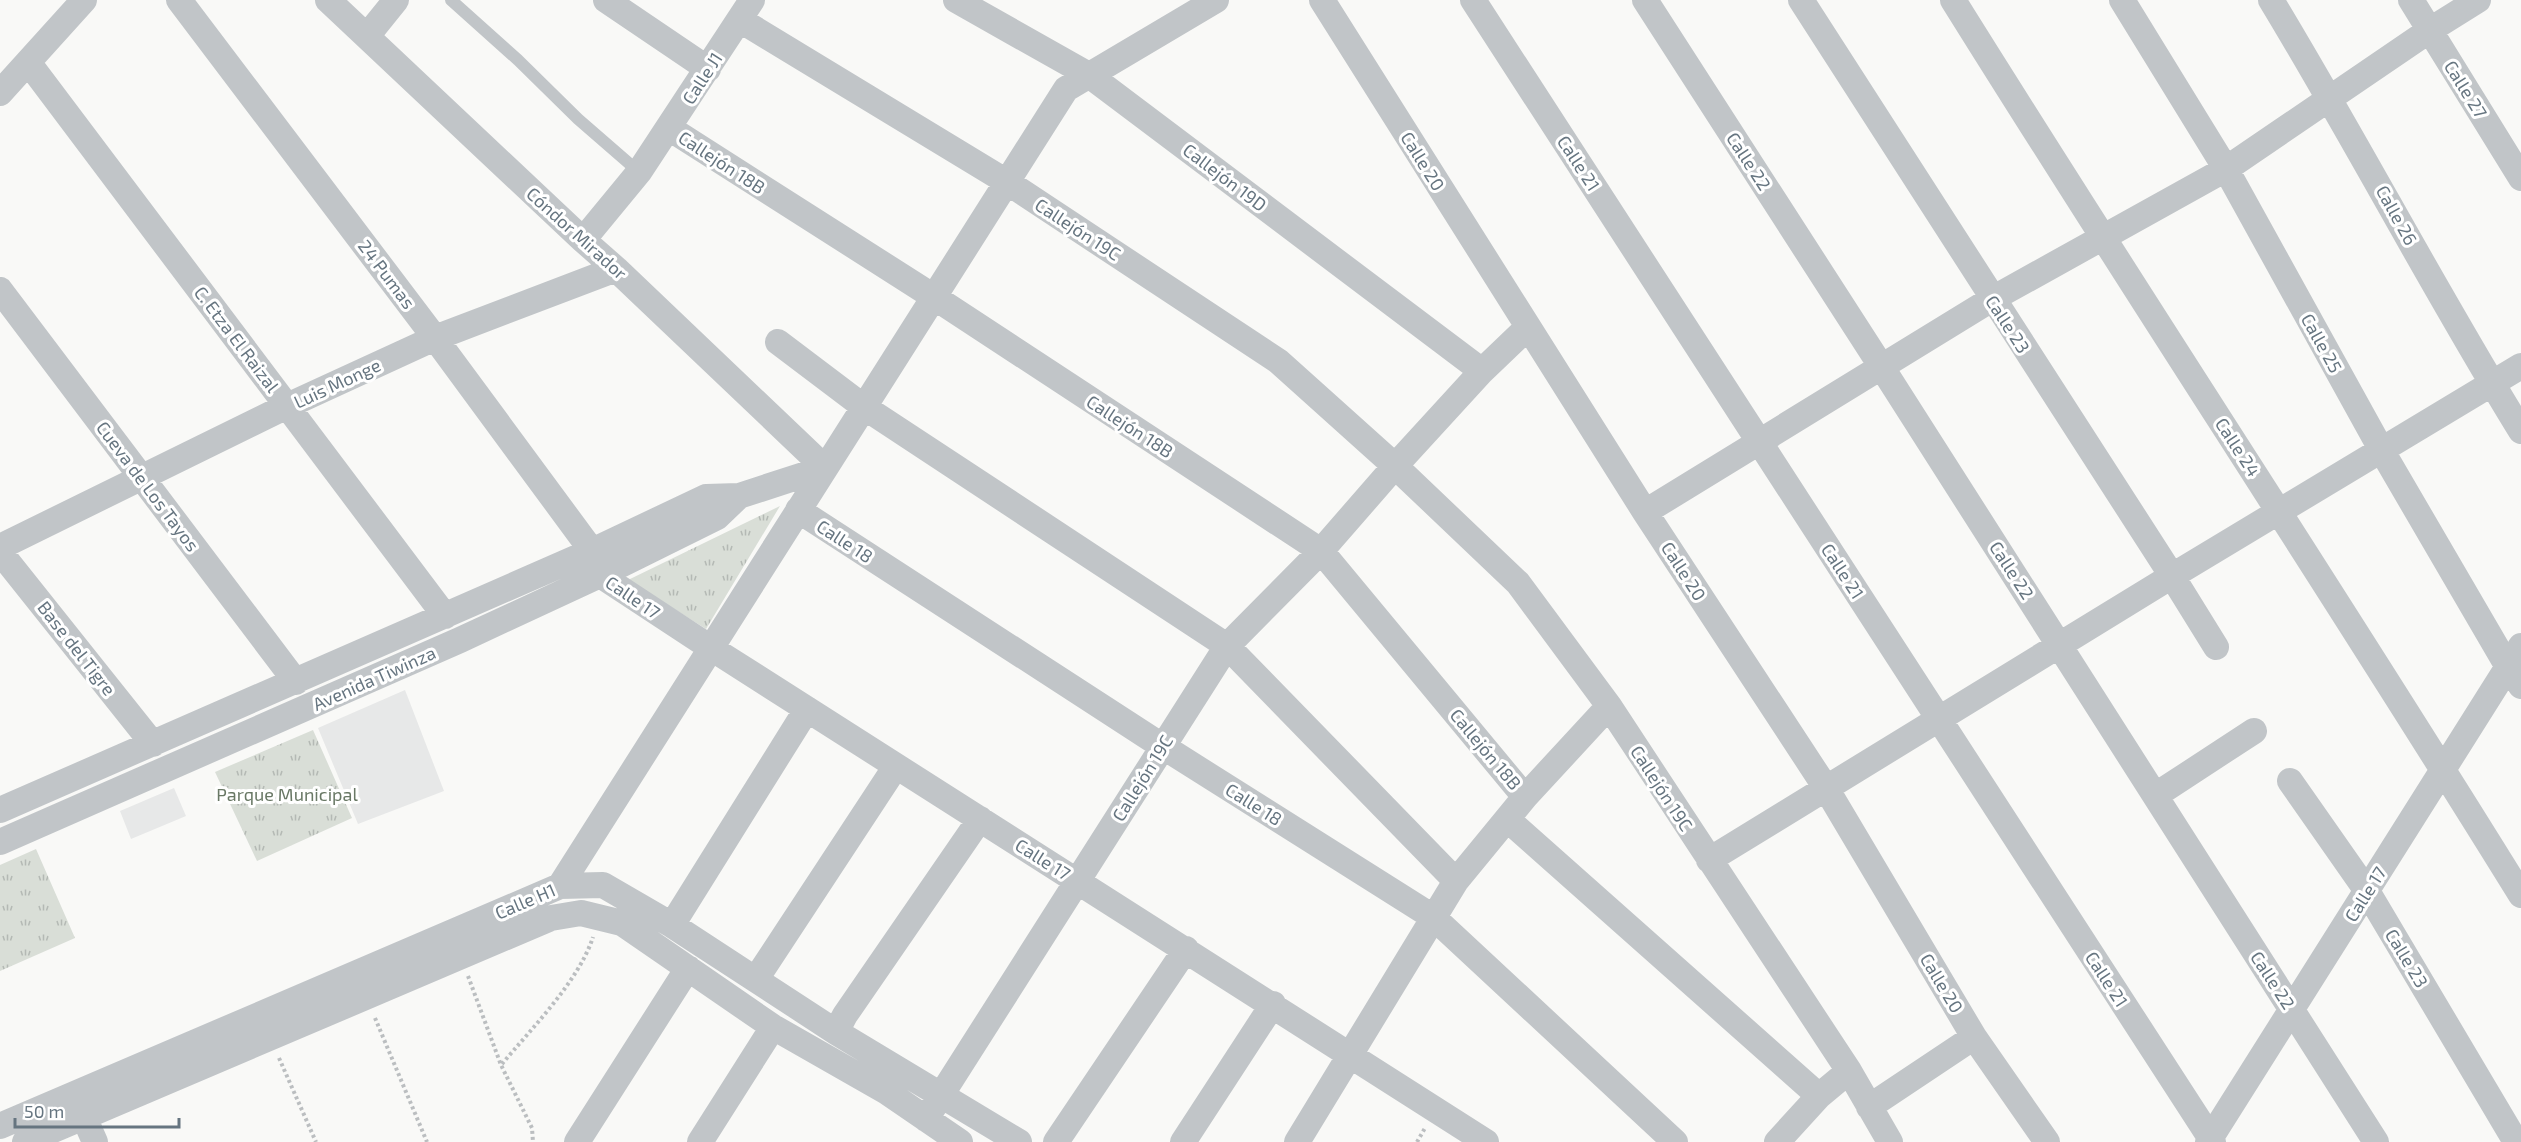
<svg xmlns="http://www.w3.org/2000/svg" width="2521" height="1142" font-family="'Exo 2',sans-serif">
<style>
.built{fill:#e7e8e8}
.park{fill:url(#park-tufts)}
.lines{fill:none;stroke-linecap:round;stroke-linejoin:round}
.path{stroke:#bbbec0;stroke-width:4;stroke-dasharray:3 3;stroke-linecap:butt}
.service{stroke:#c1c5c8;stroke-width:12}
.minor{stroke:#c1c5c8;stroke-width:26}
.labels{text-anchor:middle;dominant-baseline:central;stroke-width:6;stroke-linejoin:round;paint-order:stroke}
.street-label{font-size:18px;fill:#667580;stroke:#fff}
.park-label{font-size:18px;fill:#697865;stroke:#fff}
</style>
<defs>
<pattern id="park-tufts" width="24" height="20" patternUnits="userSpaceOnUse" patternTransform="scale(1.5)"><rect width="24" height="20" fill="#d9ded7"/><path d="M3 7l-1-3M5 7V3M7 7l1-3M15 17l-1-3M17 17v-4M19 17l1-3" fill="none" stroke="#b4b9b4"/></pattern>
</defs>
<rect width="100%" height="100%" fill="#f9f9f7"/>
<path class="built" d="M405,690L444,791L358,824L318,728Z
M174,788L186,816L131,839L120,811Z"/>
<path class="park" d="M780,506L706,629L628,580Z
M313,730L352,818L257,861L215,772Z
M36,849L75,938L0,971V865Z"/>
<g class="lines">
<path class="path" d="M468,976L501,1065L532,1128L533,1142
M375,1018L427,1142
M279,1058L316,1142
M502,1064C531,1029 579,981 593,937
M1417,1142L1425,1128"/>
<path class="service" d="M451,0L518,60L578,119L639,172"/>
<path class="minor" d="M179,0L435,338L592,551
M606,0L708,69
M956,0L1089,75L1482,371
M1322,0L1645,512L1826,788L1974,1037L2047,1142
M1473,0L2213,1142
M1645,0L1881,366L2376,1142
M1801,0L2172,576L2216,647
M1953,0C2140,300 2335,594 2521,895
M2122,0L2226,169L2382,451L2508,667L2521,686
M2271,0C2357,142 2434,290 2521,431
M2411,0L2521,178
M740,20L1007,182L1278,361L1395,466L1321,551L1227,646L926,1119
M367,36L396,0
M28,62L445,616
M0,93L84,0
M669,128L934,297L1321,551L1525,797
M583,240L639,172L752,0
M0,290L296,682
M1528,327L1482,371L1395,466L1518,583L1609,706L1849,1071L1890,1142
M778,342L864,407L1227,646L1456,881
M798,510L1162,746L1433,917L1675,1142
M1645,512L1992,299L2226,169L2430,30L2478,0
M0,547L287,406L435,338L616,269
M0,552L153,744
M600,575L711,648L1486,1142
M2290,781L2367,891L2516,1142
M2156,795L2254,731
M0,810L592,551L706,497L739,496L825,468L616,269L583,240L328,0
M1507,819L1819,1096
M0,842L460,640L600,575L717,517L739,496
M1709,860L2172,576L2521,366
M560,886L1066,89L1216,0
M672,925L807,709
M756,979L896,766
M836,1032L845,1015L980,819
M1869,1107L1974,1037
M84,1117L95,1142
M0,1126L560,886L603,885L672,925L836,1032L1019,1142
M25,1142L551,918L581,913L622,923L773,1027L887,1092L960,1142
M577,1142L688,968
M700,1142L773,1027
M1056,1142L1186,949
M1183,1142L1273,1004
M1297,1142L1456,881L1525,797L1609,706
M1777,1142L1819,1096L1849,1071
M2208,1142L2521,646"/>
</g>
<g class="labels">
<g class="street-label">
<text transform="translate(702 78) rotate(-57)">Calle J1</text>
<text transform="translate(2466 89) rotate(58)">Calle 27</text>
<text transform="translate(1423 161) rotate(58)">Calle 20</text>
<text transform="translate(1749 161) rotate(57)">Calle 22</text>
<text transform="translate(722 162) rotate(33)">Callejón 18B</text>
<text transform="translate(1579 163) rotate(57)">Calle 21</text>
<text transform="translate(1225 177) rotate(37)">Callejón 19D</text>
<text transform="translate(2397 215) rotate(61)">Calle 26</text>
<text transform="translate(1078 229) rotate(33)">Callejón 19C</text>
<text transform="translate(577 233) rotate(42)">Cóndor Mirador</text>
<text transform="translate(387 274) rotate(53)">24 Pumas</text>
<text transform="translate(2008 324) rotate(57)">Calle 23</text>
<text transform="translate(237 339) rotate(53)">C. Etza El Raizal</text>
<text transform="translate(2322 343) rotate(61)">Calle 25</text>
<text transform="translate(337 383) rotate(-25)">Luis Monge</text>
<text transform="translate(1130 426) rotate(33)">Callejón 18B</text>
<text transform="translate(2238 447) rotate(57)">Calle 24</text>
<text transform="translate(148 486) rotate(53)">Cueva de Los Tayos</text>
<text transform="translate(845 541) rotate(33)">Calle 18</text>
<text transform="translate(2012 570) rotate(57)">Calle 22</text>
<text transform="translate(1684 571) rotate(57)">Calle 20</text>
<text transform="translate(1843 571) rotate(57)">Calle 21</text>
<text transform="translate(633 597) rotate(34)">Calle 17</text>
<text transform="translate(77 648) rotate(52)">Base del Tigre</text>
<text transform="translate(374 678) rotate(-24)">Avenida Tiwinza</text>
<text transform="translate(1486 749) rotate(50)">Callejón 18B</text>
<text transform="translate(1142 778) rotate(-58)">Callejón 19C</text>
<text transform="translate(1662 788) rotate(57)">Callejón 19C</text>
<text transform="translate(1254 804) rotate(32)">Calle 18</text>
<text transform="translate(1043 859) rotate(32)">Calle 17</text>
<text transform="translate(2365 894) rotate(-58)">Calle 17</text>
<text transform="translate(525 901) rotate(-23)">Calle H1</text>
<text transform="translate(2407 958) rotate(59)">Calle 23</text>
<text transform="translate(2107 979) rotate(57)">Calle 21</text>
<text transform="translate(2273 980) rotate(57)">Calle 22</text>
<text transform="translate(1942 983) rotate(59)">Calle 20</text>
</g>
<g class="park-label">
<text x="287" y="794">Parque Municipal</text>
</g>
</g>
<path d="M15 1118v9h164v-9" fill="none" stroke="#667580" stroke-width="3"/>
<text x="24" y="1118" font-size="18" fill="#667580" stroke="#ffffff" stroke-width="4.5" paint-order="stroke">50 m</text>
</svg>
